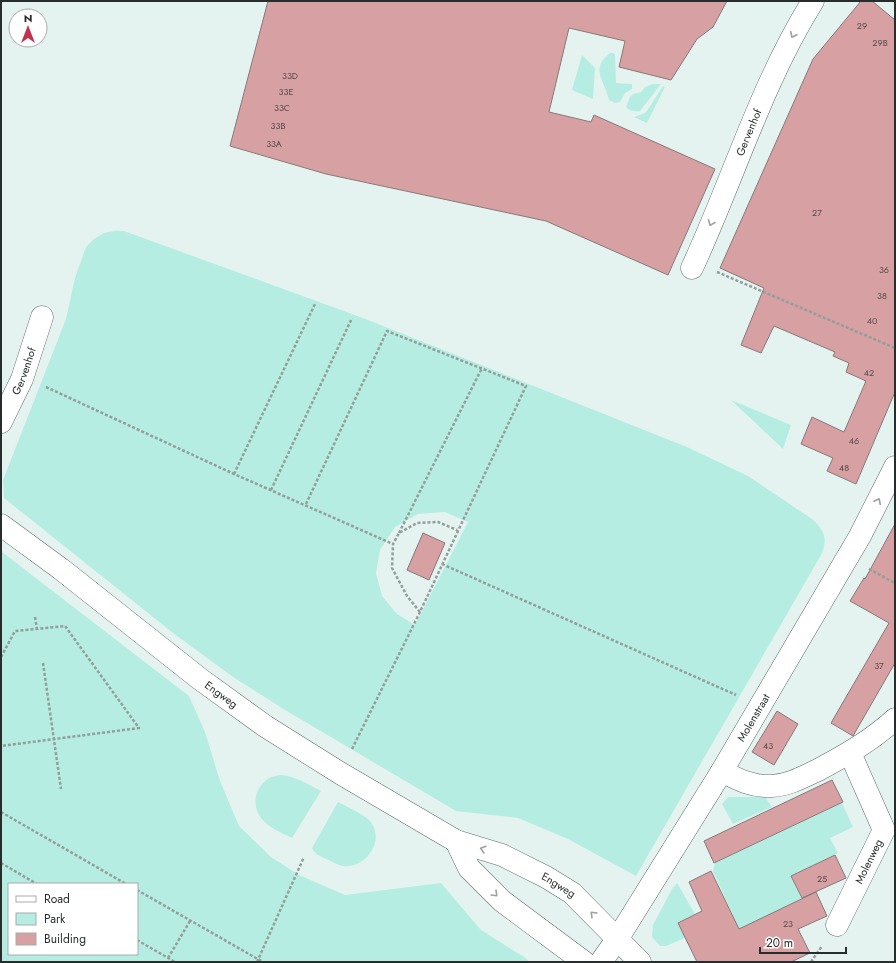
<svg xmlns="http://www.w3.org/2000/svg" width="896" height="963" font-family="Jost,sans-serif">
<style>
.green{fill:#b6ede2;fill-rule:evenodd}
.building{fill:#d7a0a3;stroke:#867979}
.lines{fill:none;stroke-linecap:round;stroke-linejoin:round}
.minor-casing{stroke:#616e6b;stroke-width:23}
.path{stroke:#939e9c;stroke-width:2.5;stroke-dasharray:3 2;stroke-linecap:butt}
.minor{stroke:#fff;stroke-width:22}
.oneway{stroke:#9ea0a0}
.labels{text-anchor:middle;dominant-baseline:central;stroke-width:3;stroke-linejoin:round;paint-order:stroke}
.number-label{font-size:9px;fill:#534a4a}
.street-label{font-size:11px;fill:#272d2c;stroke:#fff}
</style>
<rect width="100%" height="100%" fill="#e4f3f0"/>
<path class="green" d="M610,53H613L615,54L616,83L632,84V89L625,93L620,102L615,103L609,100C605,80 589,70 610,53Z
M582,55L595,68L593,99L572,90Z
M653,84H661L640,111C635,112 629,111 626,107L630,97L633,94L641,92L645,87Z
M663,86L665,87L647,123L634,117L645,113L649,108Z
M114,231H124L363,318L687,447L748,476L812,519C825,531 828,539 821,555L636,876L568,839L518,818L456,811L285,710L233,677L173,633L4,498L3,480L66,319L75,278L86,247L94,239L104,233ZM445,512L468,522L415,625L397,614L382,596L376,573L380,550L395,527L418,514Z
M731,400L791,425L783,449Z
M2,552L189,696L205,732L220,781L239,826L271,857L299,875L345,895L441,883L481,930L524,957L530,962H1ZM9,884H137V954H9Z
M281,775C295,776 308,784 321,791L292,838C282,833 269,828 261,818C251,805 255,787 269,778C272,776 277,776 281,775Z
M728,797H765L772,807L733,824L722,804Z
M338,802C346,806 365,815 370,821C386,840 366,869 343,866C337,865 331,861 326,859C320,856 314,854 312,848Z
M842,803L853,827L830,838L838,853L791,876L802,899L710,962V927L733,915L713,871L715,863Z
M677,883L695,914L678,923L685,938L666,946H660L652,937L653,925L672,889Z"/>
<path class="building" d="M268,1H727L713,27L697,39L671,80L619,67L625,41L569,28L549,112L591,122L594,115L715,169L668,275L546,221L326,174L230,146Z
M861,1H872L895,20V392L856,484L827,471L833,458L801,444L812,417L844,432L866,381L846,372L849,363L833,356L835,352L774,326L761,353L741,345L764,288L720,268L813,59Z
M895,524V663L853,736L831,723L889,623L850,601L864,578L865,579Z
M423,533L445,543L429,580L407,570Z
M777,711L798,724L774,765L752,752Z
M832,780L843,802L714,863L704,841Z
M835,855L846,878L802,898L791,876Z
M711,871L739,929L816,892L827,916L798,929L810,953L791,962H697L678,923L702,911L689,882Z"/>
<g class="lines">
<defs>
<g id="minor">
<path id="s1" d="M692,268C733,180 761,84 813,1"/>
<path id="s2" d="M1,422L22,379L42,317"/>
<path id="s3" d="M1,525L61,569L200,679L265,726L340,773L456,841L502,855L546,877L572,893L640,962"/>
<path d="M722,771C738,780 753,787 772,786C789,785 803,777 818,770C846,755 872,740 895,719"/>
<path d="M456,841L469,868L502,901L584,962"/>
<path id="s4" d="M837,925L884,830L850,753"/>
<path id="s5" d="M601,962L618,938L722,771L860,536L895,467"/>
</g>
</defs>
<use href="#minor" class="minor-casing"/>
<path class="path" d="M717,272L895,348
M46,387L234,474L393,544
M234,474L315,304
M271,490L352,318
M306,504L387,331L526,386L420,612L352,749
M399,533L482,368
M442,564L736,695
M869,569L895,583
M420,612L407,596L392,568L393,544L399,533L417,523L438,522L457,530
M35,617L37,629
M1,657L15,631L65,626L139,728L1,746
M43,663L61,789
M1,812L126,884
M1,863L37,884
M137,890L263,962
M137,940L175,962
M168,958L190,921
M257,962L304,857
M811,962L822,946"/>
<use href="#minor" class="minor"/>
</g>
<defs><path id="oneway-chevron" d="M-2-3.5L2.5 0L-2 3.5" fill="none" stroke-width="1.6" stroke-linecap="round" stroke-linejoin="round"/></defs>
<g class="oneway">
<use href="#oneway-chevron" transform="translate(793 35) rotate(116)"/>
<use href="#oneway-chevron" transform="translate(711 223) rotate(112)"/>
<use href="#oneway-chevron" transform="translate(878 501) rotate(-63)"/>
<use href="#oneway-chevron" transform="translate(483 849) rotate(-163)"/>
<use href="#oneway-chevron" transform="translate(495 894) rotate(45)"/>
<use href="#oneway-chevron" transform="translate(593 914) rotate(-135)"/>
</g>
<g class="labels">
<g class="number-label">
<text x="862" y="25">29</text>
<text x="880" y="42">29B</text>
<text x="290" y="75">33D</text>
<text x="286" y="91">33E</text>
<text x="282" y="107">33C</text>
<text x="278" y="125">33B</text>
<text x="274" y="143">33A</text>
<text x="817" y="212">27</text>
<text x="884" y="269">36</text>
<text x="882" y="295">38</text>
<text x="872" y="320">40</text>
<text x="869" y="372">42</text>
<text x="854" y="440">46</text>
<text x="844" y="467">48</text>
<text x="879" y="665">37</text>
<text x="768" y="745">43</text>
<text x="822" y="878">25</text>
<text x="788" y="923">23</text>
</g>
<g class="street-label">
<text stroke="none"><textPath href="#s1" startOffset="147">Gervenhof</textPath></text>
<text stroke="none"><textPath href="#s2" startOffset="56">Gervenhof</textPath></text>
<text stroke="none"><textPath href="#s3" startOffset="278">Engweg</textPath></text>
<text stroke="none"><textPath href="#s5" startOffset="288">Molenstraat</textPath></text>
<text stroke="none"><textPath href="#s4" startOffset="71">Molenweg</textPath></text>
<text stroke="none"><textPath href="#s3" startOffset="667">Engweg</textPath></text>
</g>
</g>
<rect width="896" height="963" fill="none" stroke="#272d2c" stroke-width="4"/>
<rect x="8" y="883" width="130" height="72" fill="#ffffff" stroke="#a9abab"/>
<rect x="16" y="896" width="20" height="6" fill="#ffffff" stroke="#a9abab"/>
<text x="44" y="903" font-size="12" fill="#272d2c">Road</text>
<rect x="16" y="913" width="20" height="12" fill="#b6ede2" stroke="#a9abab"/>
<text x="44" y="923" font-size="12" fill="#272d2c">Park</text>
<rect x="16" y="933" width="20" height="12" fill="#d7a0a3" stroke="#a9abab"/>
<text x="44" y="943" font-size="12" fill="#272d2c">Building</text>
<g transform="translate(28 28)"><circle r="19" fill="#ffffff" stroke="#a9abab"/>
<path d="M0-3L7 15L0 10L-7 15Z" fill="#c2314d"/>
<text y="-6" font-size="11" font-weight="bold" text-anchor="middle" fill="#272d2c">N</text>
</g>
<path d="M760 947v6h86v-6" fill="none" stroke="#272d2c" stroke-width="2"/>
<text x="766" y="947" font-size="12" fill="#272d2c" stroke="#ffffff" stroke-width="3" paint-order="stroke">20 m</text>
</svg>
